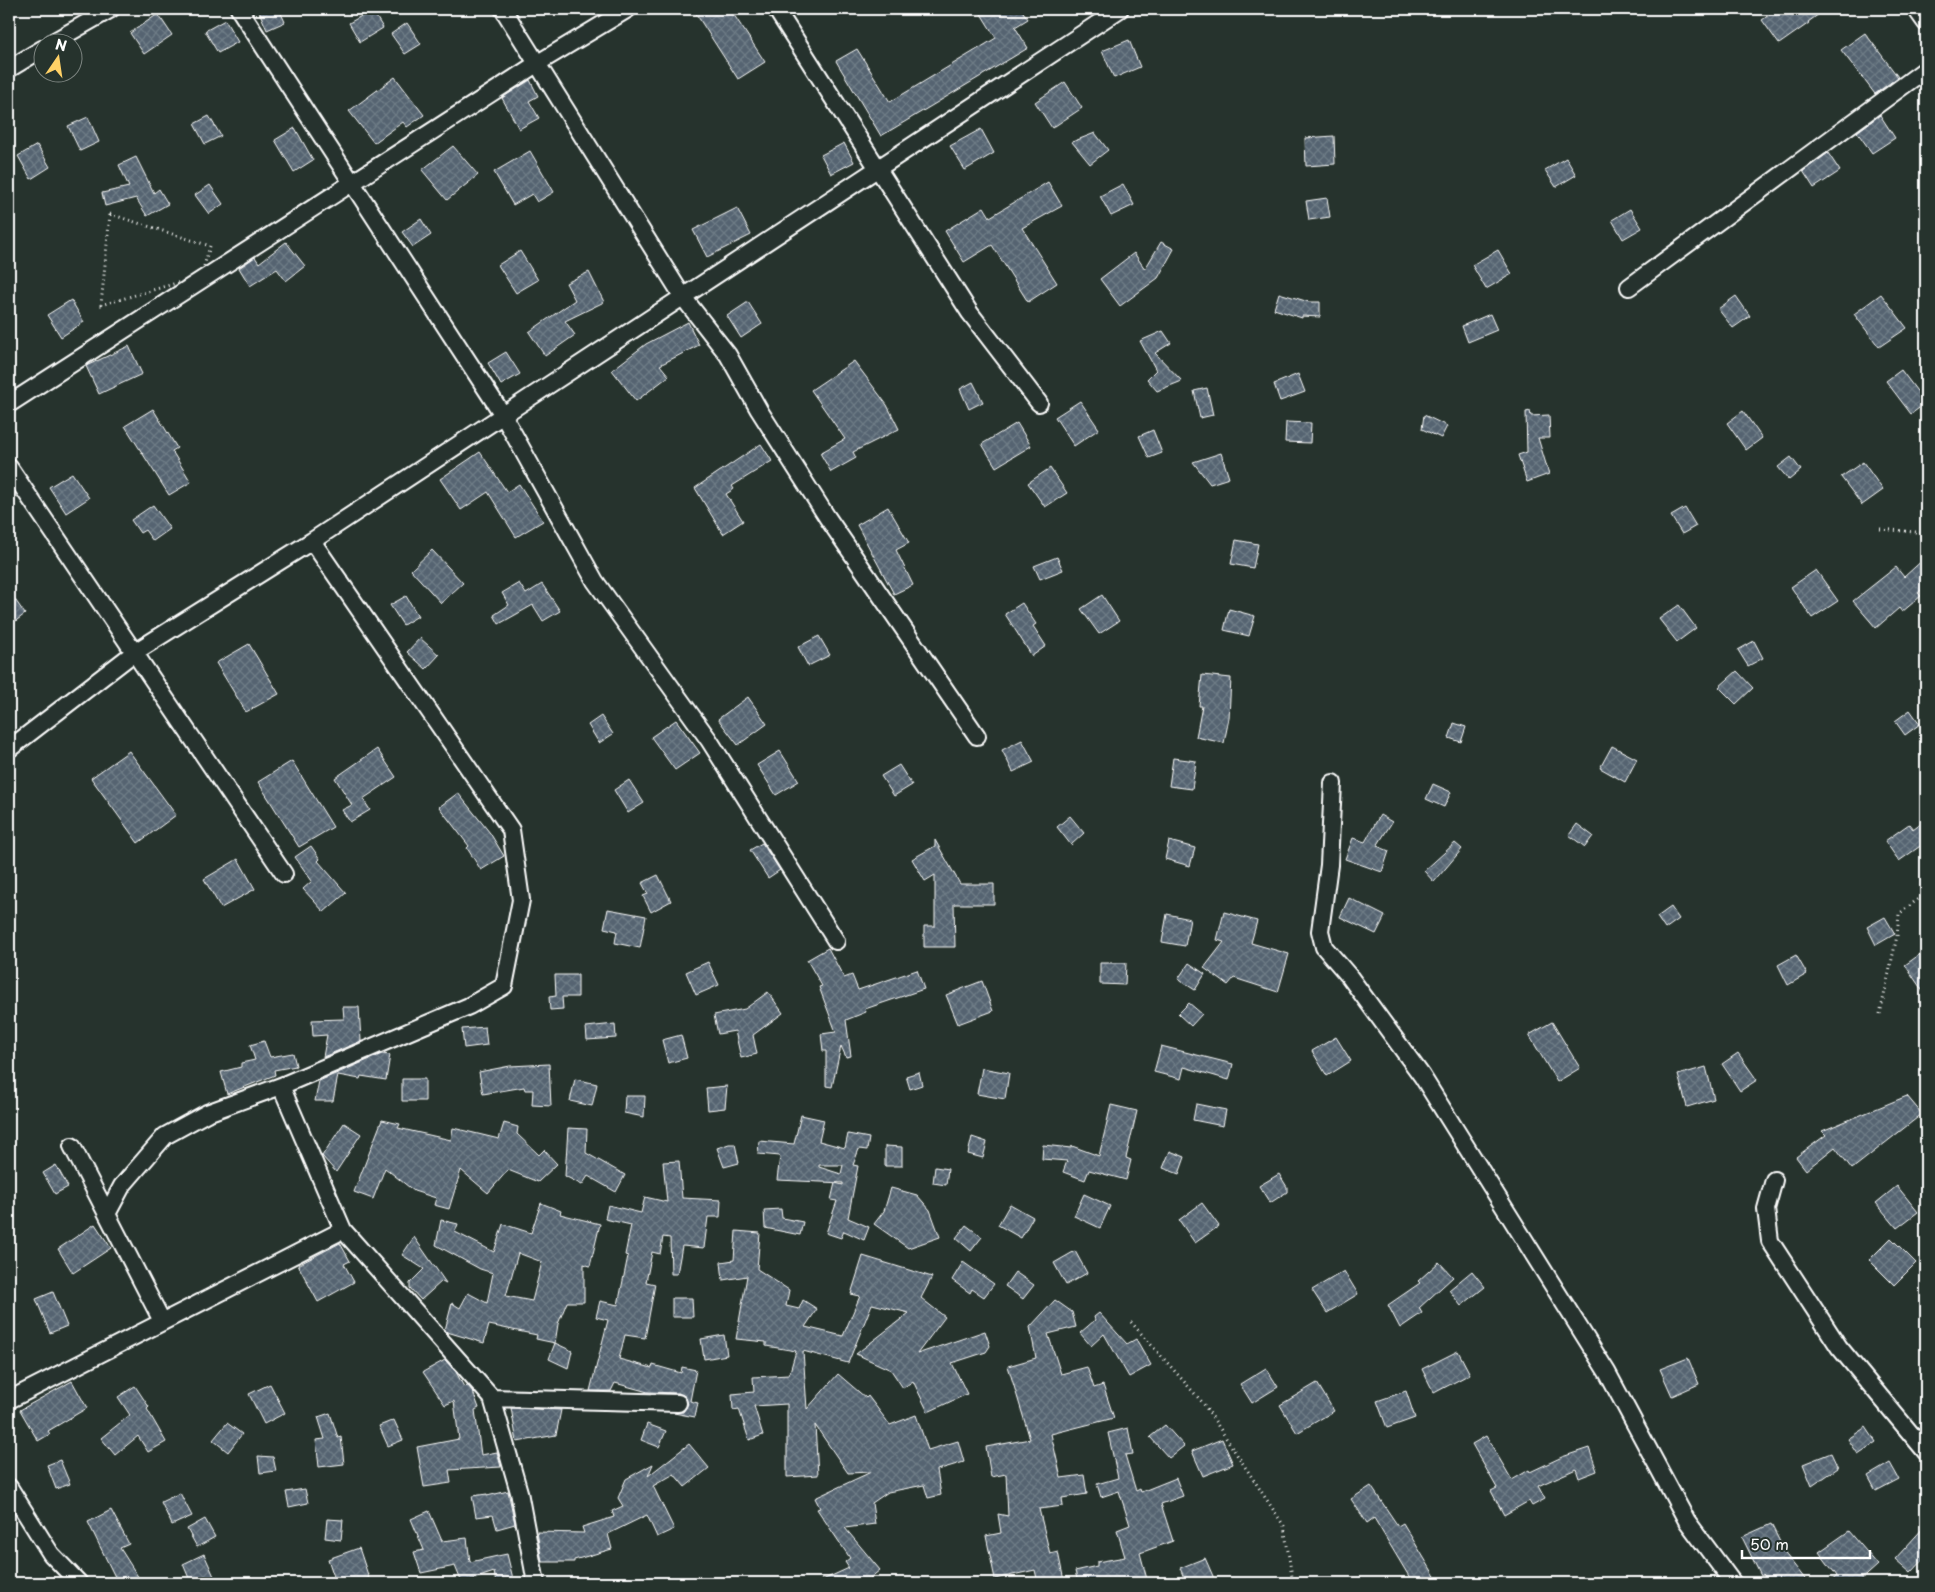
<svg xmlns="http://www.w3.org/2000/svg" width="1935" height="1592" font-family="'Playpen Sans',sans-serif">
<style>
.building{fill:url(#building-cross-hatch);stroke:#fff;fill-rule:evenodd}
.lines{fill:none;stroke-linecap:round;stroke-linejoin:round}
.minor-casing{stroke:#fff;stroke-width:20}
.path{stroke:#fff;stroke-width:3;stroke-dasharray:1 4;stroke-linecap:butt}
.minor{stroke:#26332d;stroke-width:16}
</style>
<defs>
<pattern id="building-cross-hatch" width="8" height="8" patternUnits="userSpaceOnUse" patternTransform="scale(1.25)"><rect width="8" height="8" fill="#546471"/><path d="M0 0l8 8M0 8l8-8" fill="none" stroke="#6e7b86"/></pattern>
</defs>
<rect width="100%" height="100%" fill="#26332d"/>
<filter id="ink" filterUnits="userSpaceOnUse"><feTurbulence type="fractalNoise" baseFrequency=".02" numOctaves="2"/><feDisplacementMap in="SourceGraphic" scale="10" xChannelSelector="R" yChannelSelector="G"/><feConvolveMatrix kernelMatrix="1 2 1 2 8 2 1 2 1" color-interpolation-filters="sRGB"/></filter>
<g filter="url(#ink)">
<path class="building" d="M258,9H279L285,22L267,30Z
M693,9H730L765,62L738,79Z
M978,9H1021L1028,19L1015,27L1028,48L881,136L836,61L857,49L890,102L996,38Z
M1778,9H1826L1808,22L1809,23L1779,44L1762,20Z
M372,10L383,28L360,42L349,23Z
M158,14L172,35L144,54L130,33Z
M225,20L238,42L218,53L205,31Z
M407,23L421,44L405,54L391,34Z
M1865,33L1898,77L1875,94L1841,50Z
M1129,40L1140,67L1114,78L1102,51Z
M395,77L424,115L407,127L403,122L374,143L349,111Z
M530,80L538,96L529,101L539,118L519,129L502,98Z
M1065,82L1082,108L1052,128L1035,102Z
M1880,115L1895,138L1872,153L1857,132Z
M209,116L221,136L205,144L194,124Z
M88,117L99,142L80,151L68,126Z
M295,128L313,160L294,172L275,140Z
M981,129L994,153L965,170L950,146Z
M1095,133L1108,150L1090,164L1072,142Z
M1334,136L1335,164L1306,166L1305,138Z
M844,143L854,162L831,174L821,155Z
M37,145L50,167L31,179L18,156Z
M453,146L478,175L447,200L422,170Z
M530,151L554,192L537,202L532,194L513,205L494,172Z
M1828,153L1840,171L1814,188L1803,171Z
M136,157L154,193L159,189L168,204L147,216L136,198L105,206L102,193L129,187L119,165Z
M1566,158L1576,175L1556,187L1545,170Z
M1048,182L1062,206L1022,228L1057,283L1028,302L992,245L964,262L945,231L984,207L990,217Z
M1123,184L1134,205L1111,216L1100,196Z
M210,185L223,204L209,214L195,195Z
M1327,198L1330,217L1309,220L1306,201Z
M737,208L751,235L707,257L693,230Z
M1630,209L1642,228L1623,239L1612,220Z
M421,219L431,235L413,247L402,232Z
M286,242L305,266L286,281L277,269L250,286L239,268L255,257L259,263Z
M1161,242L1174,249L1158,278L1120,306L1100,279L1134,253L1145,269Z
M1498,250L1512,274L1486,289L1472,265Z
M520,251L538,280L516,293L498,265Z
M589,272L604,302L565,321L575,335L545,356L529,332L575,300L566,283Z
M1279,293L1309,302H1320V317L1302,316V318L1274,309Z
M1881,294L1907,328L1879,347L1854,314Z
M1736,296L1750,316L1733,328L1718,309Z
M71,300L84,322L61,337L47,315Z
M748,302L762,324L741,338L727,316Z
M1490,314L1497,330L1468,342L1462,326Z
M688,322L699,345L660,365L669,376L636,401L612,370L646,344Z
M1163,331L1171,343L1155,353L1182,381L1157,391L1147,379L1156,370L1140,341Z
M129,346L142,374L99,394L86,366Z
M506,352L520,374L501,385L488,363Z
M854,361L887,405L899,429L853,452L856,458L831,472L820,453L845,439L811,390Z
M1901,370L1926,403L1911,414L1886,381Z
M1298,374L1305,392L1280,401L1274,384Z
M973,382L983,402L969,409L960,389Z
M1207,388L1213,415L1200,418L1194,391Z
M1080,401L1099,429L1074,446L1055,417Z
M153,409L177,448L172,451L191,482L169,495L125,426Z
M1530,411L1531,416L1549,415L1550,438H1538L1549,474L1527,482L1518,455L1527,452L1526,412Z
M1743,411L1762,438L1746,450L1727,423Z
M1424,415L1447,426L1441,438L1422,429Z
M1286,422L1311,423L1310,443L1285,442Z
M1017,423L1031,446L996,467L982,444Z
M1153,430L1162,453L1149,458L1139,436Z
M761,444L772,461L732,486L734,489L726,494L743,521L723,534L695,488Z
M480,452L507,492L519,484L543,521L516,537L488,492L461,510L440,479Z
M1221,453L1229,478L1210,484L1193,462Z
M1791,457L1801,470L1789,480L1778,467Z
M1863,462L1883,490L1862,505L1841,477Z
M1050,468L1067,493L1045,507L1028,483Z
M72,473L89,498L66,513L49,487Z
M153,505L170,529L153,541L145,530L140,533L131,520Z
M888,507L909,543L896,550L913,585L894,594L857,525Z
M1685,508L1696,526L1682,534L1671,516Z
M1236,540L1258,544L1253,568L1231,564Z
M432,550L463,583L441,603L411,570Z
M1057,557L1063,570L1040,579L1034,566Z
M1926,557V586L1918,593L1921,596L1902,612L1899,608L1876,628L1853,601L1896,567L1904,577Z
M1816,570L1838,601L1812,618L1791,587Z
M519,583L526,594L542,584L560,611L543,621L533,605L499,624L494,615L509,605L502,593Z
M9,591L25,614L9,626Z
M1102,595L1119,621L1099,634L1081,609Z
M406,596L418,616L403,625L390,605Z
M1022,603L1036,624L1033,626L1046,646L1032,656L1005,614Z
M1679,605L1696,628L1677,642L1659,619Z
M1229,609L1255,616L1249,636L1224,630Z
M819,636L830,655L808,666L798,647Z
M420,638L439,655L426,669L407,652Z
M1754,641L1763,658L1748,666L1738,650Z
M249,644L279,694L246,712L216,663Z
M1737,671L1753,688L1736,704L1719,687Z
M1202,675L1231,678L1229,718L1224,743L1196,737L1202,706H1199Z
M748,697L767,724L738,745L718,719Z
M1910,710L1920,724L1905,735L1895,721Z
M601,716L613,734L599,743L588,725Z
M676,720L700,753L675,770L651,737Z
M1454,723L1466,727L1461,742L1449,738Z
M1022,740L1034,762L1013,772L1002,750Z
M1612,746L1637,759L1625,782L1600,768Z
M377,749L396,777L363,799L370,810L350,822L342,810L352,805L335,778Z
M129,751L176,815L138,843L91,778Z
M780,751L799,781L776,795L757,765Z
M1173,758L1196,761L1192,789L1169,786Z
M292,761L333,827L299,847L258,782Z
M899,765L912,785L894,796L881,776Z
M629,780L644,803L628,813L614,790Z
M1433,784L1451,792L1444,807L1426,799Z
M458,793L490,833L504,856L481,870L467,848L469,846L439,807Z
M1380,815L1392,822L1377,846L1389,851L1382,872L1345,859L1353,838L1365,842Z
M1070,816L1084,833L1071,845L1057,827Z
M1926,819V842L1899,861L1885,841L1909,824L1913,829Z
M1577,824L1593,836L1585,847L1569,835Z
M935,840L960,884H994V904H954L955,947H924V926H935V875L925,881L912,859L935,846Z
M1169,841L1195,848L1190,866L1165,859Z
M762,843L780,870L768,878L750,850Z
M1455,843L1462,849L1434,882L1424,871Z
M311,846L320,859L318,861L346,893L324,912L303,889L312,881L295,857Z
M238,859L255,889L221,908L204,879Z
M658,875L671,901L651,912L643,896L648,894L642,883Z
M1349,898L1385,916L1376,934L1340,917Z
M1671,907L1679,919L1665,929L1657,917Z
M608,909L646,916L640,948L615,943L617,931L604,928Z
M1224,912L1257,921L1251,943L1289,954L1278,992L1234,978L1228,985L1204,968L1224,942L1217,940Z
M1167,914L1190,919L1185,946L1162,942Z
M1885,917L1895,934L1876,945L1867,927Z
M828,948L844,978L852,975L858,990L917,970L924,989L865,1009L866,1012L846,1020L851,1056L846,1057L841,1046L832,1087L826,1086V1051H823L821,1034L836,1032L819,987L822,986L807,960Z
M1926,950V996L1905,965Z
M1796,955L1807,974L1788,985L1778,965Z
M708,962L719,985L696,995L686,972Z
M1100,963H1126L1125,985L1100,984Z
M1189,963L1205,974L1195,990L1178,979Z
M555,975H578V997H562L563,1009L550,1010L549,997L556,996Z
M982,981L993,1011L958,1024L946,995Z
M768,992L783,1013L753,1035L757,1054L741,1058L735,1031L718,1034L714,1015L745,1009Z
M1189,1003L1202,1014L1191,1026L1178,1014Z
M343,1007H359L361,1041L323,1057L327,1035L313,1036L312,1020L344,1019Z
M1552,1022L1580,1068L1557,1082L1529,1035Z
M615,1024L616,1038L587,1040L586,1027Z
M485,1027L487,1045L464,1048L462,1029Z
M681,1035L687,1058L668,1063L662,1040Z
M1336,1037L1351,1061L1327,1076L1312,1051Z
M264,1041L270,1057L293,1053L296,1066L274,1070L275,1075L227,1094L221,1072L241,1067V1063L255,1060L250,1045Z
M1161,1046L1233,1064L1229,1080L1184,1067L1181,1079L1154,1072Z
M1738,1053L1757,1080L1740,1091L1722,1064Z
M382,1054L390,1055L386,1080L361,1076L360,1079L338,1075L333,1101H315L319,1081Z
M549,1064L551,1106L532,1105L533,1090H525L524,1087L483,1094L479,1072L510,1066Z
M1706,1067L1714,1099L1687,1107L1678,1075Z
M982,1068L1009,1073L1005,1099L977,1094Z
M919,1072L922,1085L910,1089L906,1076Z
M402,1079H425V1101H402Z
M575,1079L597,1084L592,1106L570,1101Z
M727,1086L725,1108L708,1110L706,1088Z
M625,1096H645L644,1117L624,1113Z
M1907,1096L1922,1114L1852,1169L1835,1147L1806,1170L1796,1157L1826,1135L1822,1131Z
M1196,1104L1226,1110L1223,1126L1193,1120Z
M1111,1105L1137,1111L1126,1158L1131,1160L1126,1180L1089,1170L1085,1180L1063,1172L1067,1161L1042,1159L1043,1145L1071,1148L1072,1146L1099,1156Z
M801,1115L824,1120L819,1141L845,1148L848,1134L869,1138L867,1150L859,1149L853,1165L858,1166L848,1218L869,1227L864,1240L844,1231L841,1238L826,1233L837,1201L831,1200L835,1183L843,1185V1183L777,1180L780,1156L758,1154L759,1141L794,1144ZM819,1165H843L841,1174L819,1167Z
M382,1120L400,1124L398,1128L451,1140L453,1128L499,1139L504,1123L518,1127L517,1134L539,1155L544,1150L557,1164L538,1182L508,1170L488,1193L461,1170L449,1209L434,1205L436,1198L414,1191L385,1168L373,1199L354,1192Z
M344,1123L361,1134L336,1172L322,1156Z
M568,1128L587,1129L586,1153L625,1175L616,1192L588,1176L582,1185L565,1176Z
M972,1137L987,1142L983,1158L968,1154Z
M729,1144H735L739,1163L724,1167L717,1148Z
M885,1146L902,1147V1166H885Z
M1170,1151L1185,1157L1179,1174L1163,1168Z
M679,1161L682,1198L721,1200L720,1217H708L704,1248L682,1246L677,1274H671L670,1238L663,1237L660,1254L652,1252L646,1282L655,1284L645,1338L625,1335L619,1359L652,1368L653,1365L681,1373L682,1367L696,1370L690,1401L698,1403L695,1417L674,1413L683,1412L688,1404L686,1398L679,1393L648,1392L615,1383L611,1391H590L608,1320L596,1317L600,1301L618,1305L628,1256L625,1255L631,1225L605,1219L608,1205L641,1213L645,1197L667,1202L663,1162Z
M56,1165L68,1187L55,1194L43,1173Z
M935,1167L948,1169L946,1185L933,1183Z
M1279,1174L1287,1187V1192L1270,1203L1259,1186Z
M1897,1186L1918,1212L1897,1228L1876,1203Z
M891,1188L917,1195L930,1210L940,1237L908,1248L874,1224L884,1211Z
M1084,1194L1110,1206L1100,1228L1074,1216Z
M541,1203L561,1211L560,1214L600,1224L590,1266L584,1264V1302H567L558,1324L555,1343L536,1339L537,1335L489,1325L484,1343L447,1332L445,1330L452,1303L460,1308L468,1293L487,1303L493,1273L480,1269L436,1245L441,1220L458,1224L455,1232L494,1252L503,1224L531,1233ZM518,1253L542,1262L532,1301L506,1296Z
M1202,1203L1219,1226L1195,1243L1179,1220Z
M1010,1204L1033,1217L1021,1238L998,1225Z
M781,1209L782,1218L803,1222L800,1235L765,1228L764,1210Z
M95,1224L111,1248L73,1273L58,1249Z
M966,1225L982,1237L971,1251L956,1238Z
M736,1231L760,1233L757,1269L789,1290L786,1306L799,1309L803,1300L817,1309L805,1327L843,1336L860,1296L851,1294L863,1256L932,1277L921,1298L945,1317L917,1354L985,1331L990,1346L986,1352L952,1363L967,1394L928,1412L913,1381L903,1388L891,1370L856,1354L909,1313L872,1304L848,1363L803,1351L807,1409L838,1374L866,1398L868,1396L890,1425L916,1415L928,1450L958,1441L964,1462L937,1470L941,1495L928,1498L924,1485L888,1492L872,1503L875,1524L845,1528L880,1570L864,1583H816L849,1568L845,1562L850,1558L817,1509L820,1508L815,1498L871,1472L848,1473L815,1425L818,1475L787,1477V1404L754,1406L763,1435L749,1440L739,1409L733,1410L732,1394L754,1392L753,1377L789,1375L796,1351L766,1346V1342L736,1339L747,1276L723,1280L721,1262L734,1260Z
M414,1237L446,1283L442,1281L421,1300L410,1288V1283L424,1269L402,1255Z
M1891,1238L1916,1263L1894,1285L1869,1260Z
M340,1243L350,1261L344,1264L354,1282L318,1302L298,1265Z
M1075,1251L1087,1273L1066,1285L1054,1263Z
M963,1262L994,1284L984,1297L972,1289L970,1293L952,1280Z
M1439,1262L1453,1277L1419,1308L1422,1313L1400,1328L1388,1305L1420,1283L1418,1281Z
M1344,1271L1358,1294L1327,1313L1312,1290Z
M1472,1271L1485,1287L1461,1306L1449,1290Z
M1015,1272L1034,1285L1023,1299L1005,1286Z
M53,1292L67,1326L50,1333L36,1299Z
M672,1298H692L693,1317H672Z
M1055,1300L1072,1312L1076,1327L1048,1334L1061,1374L1087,1367L1094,1388L1103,1385L1114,1418L1051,1434L1061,1478L1084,1475L1087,1494L1062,1498L1063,1506L1039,1509L1050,1554L1058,1552L1064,1581L1038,1583L1035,1570L995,1579L986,1536L1001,1533L998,1514L1008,1516L1006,1474L991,1477L986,1447L1030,1439L1008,1366L1036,1358L1030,1327Z
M1099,1313L1127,1344L1136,1339L1151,1365L1129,1377L1104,1334L1091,1346L1080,1333L1095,1320L1094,1317Z
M724,1335L727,1355L704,1359L701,1339Z
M555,1343L572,1351L568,1368L549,1359Z
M1458,1351L1470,1374L1434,1393L1422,1369Z
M1688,1358L1699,1384L1672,1396L1660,1369Z
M445,1360L456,1372L464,1387L468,1386L473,1392L479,1408L475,1410L481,1455L497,1452L501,1467L449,1470L451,1483L424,1487L417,1447L459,1439L454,1401L445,1405L423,1372Z
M1266,1368L1278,1387L1252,1403L1240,1384Z
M72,1381L87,1408L48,1431L50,1434L38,1441L20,1410Z
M1317,1383L1334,1411L1297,1433L1280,1405Z
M270,1384L285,1413L264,1424L249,1394Z
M135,1386L149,1407L147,1409L166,1442L148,1452L138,1436L115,1455L101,1438L130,1415L118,1397Z
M1406,1391L1415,1418L1387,1428L1377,1401Z
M511,1408L561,1410L556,1435L517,1442Z
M330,1413L338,1438L341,1437L344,1464L319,1467L316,1440L325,1439L318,1417Z
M394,1420L403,1440L388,1446L379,1426Z
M227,1423L242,1434L228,1452L213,1440Z
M647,1424L666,1431L659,1447L641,1440Z
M1165,1425L1184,1446L1169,1458L1150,1437Z
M1866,1427L1876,1442L1858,1454L1848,1439Z
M1128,1428L1133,1454L1125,1455L1136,1491L1140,1489L1141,1492L1176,1478L1183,1496L1161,1504L1173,1541L1140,1553L1148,1583H1078L1075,1571L1097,1566V1562L1125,1557L1117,1530L1130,1525L1119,1491L1101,1497L1097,1484L1118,1478L1108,1433Z
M1486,1436L1512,1480L1529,1470L1530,1472L1562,1457L1589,1448L1597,1471L1579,1478L1576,1469L1538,1486L1545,1499L1532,1506L1529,1501L1504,1515L1491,1491L1497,1488L1472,1444Z
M1222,1439L1233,1464L1203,1476L1192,1451Z
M689,1444L709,1468L685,1487L674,1474L653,1486L674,1529L657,1537L647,1515L608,1534L612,1549L574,1560V1562H542L537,1532L584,1533L582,1527L614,1517L612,1511L623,1506L618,1498L626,1479L653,1464L648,1476Z
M1831,1453L1838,1468L1812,1486L1803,1464Z
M258,1456L273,1457L276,1471L260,1473Z
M60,1460L70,1484L56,1489L47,1465Z
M1890,1463L1899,1479L1876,1491L1868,1476Z
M1371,1486L1398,1526L1403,1523L1439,1583H1413L1374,1518L1367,1523L1351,1499Z
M305,1489L308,1503L289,1507L286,1492Z
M508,1491L515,1524L497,1529L493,1515L476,1517L472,1496L487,1494V1496Z
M180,1493L192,1516L172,1525L161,1502Z
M111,1510L129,1544L120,1548L142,1583H118L88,1522Z
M429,1511L442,1541L467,1538L470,1562L507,1554L514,1583H496L494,1572L462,1583L455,1566L421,1573L414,1552L424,1550L411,1519Z
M205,1519L215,1537L197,1547L187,1529Z
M327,1519L343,1520L341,1540L325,1538Z
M1771,1524L1787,1556L1808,1583H1770L1763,1575L1761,1576L1742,1537Z
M1926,1525V1557L1911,1573L1895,1559Z
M1849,1531L1878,1565L1858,1583H1829L1837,1576L1819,1552Z
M359,1548L369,1578L354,1583H336L328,1559Z
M204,1554L217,1583H191L183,1564Z
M1205,1558L1216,1583H1186L1180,1568Z"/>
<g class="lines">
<defs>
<path id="minor" d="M239,9L503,415L595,581L709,740L836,941
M503,9L683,297L728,355L759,410L827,517L977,736
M776,9L970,313L1039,403
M1916,9L1926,23
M53,42L111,9
M9,69L42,49
M1629,287L1926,69
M9,404L538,63L628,9
M9,467L284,874
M9,749L135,652L312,541L1120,9
M1333,783L1329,865L1320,931L1324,947L1349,976L1422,1076L1607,1372L1687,1521L1733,1583
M281,1086L343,1230
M72,1146L162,1321
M1774,1180L1766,1209L1770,1241L1839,1347L1926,1452
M107,1214L122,1186L165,1136L207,1113L281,1086L469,1006L504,986L521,900L511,830L312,541
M492,1398L519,1492L536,1583
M9,1400L343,1230L492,1398L678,1403
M9,1487L51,1554L79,1583"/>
</defs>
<use href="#minor" class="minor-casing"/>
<path class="path" d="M110,214L210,246L201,276L101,305Z
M1880,529L1926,533
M1880,1014L1897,936L1899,914L1926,893
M1131,1322L1203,1403L1284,1526L1293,1583"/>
<use href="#minor" class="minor"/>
</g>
</g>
<rect width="1935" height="1592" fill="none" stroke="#26332d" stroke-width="30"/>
<rect x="15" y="15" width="1905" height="1562" fill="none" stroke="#fff" stroke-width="2" filter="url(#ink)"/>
<g transform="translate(58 58) rotate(13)"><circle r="24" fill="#26332d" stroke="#7d8581"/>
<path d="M0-4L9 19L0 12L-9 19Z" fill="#ffd166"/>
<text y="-8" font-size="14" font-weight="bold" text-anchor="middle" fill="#ffffff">N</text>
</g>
<path d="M1742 1550v8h128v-8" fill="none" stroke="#ffffff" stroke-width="2.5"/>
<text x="1750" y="1550" font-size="15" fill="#ffffff" stroke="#26332d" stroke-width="4" paint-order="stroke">50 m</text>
</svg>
